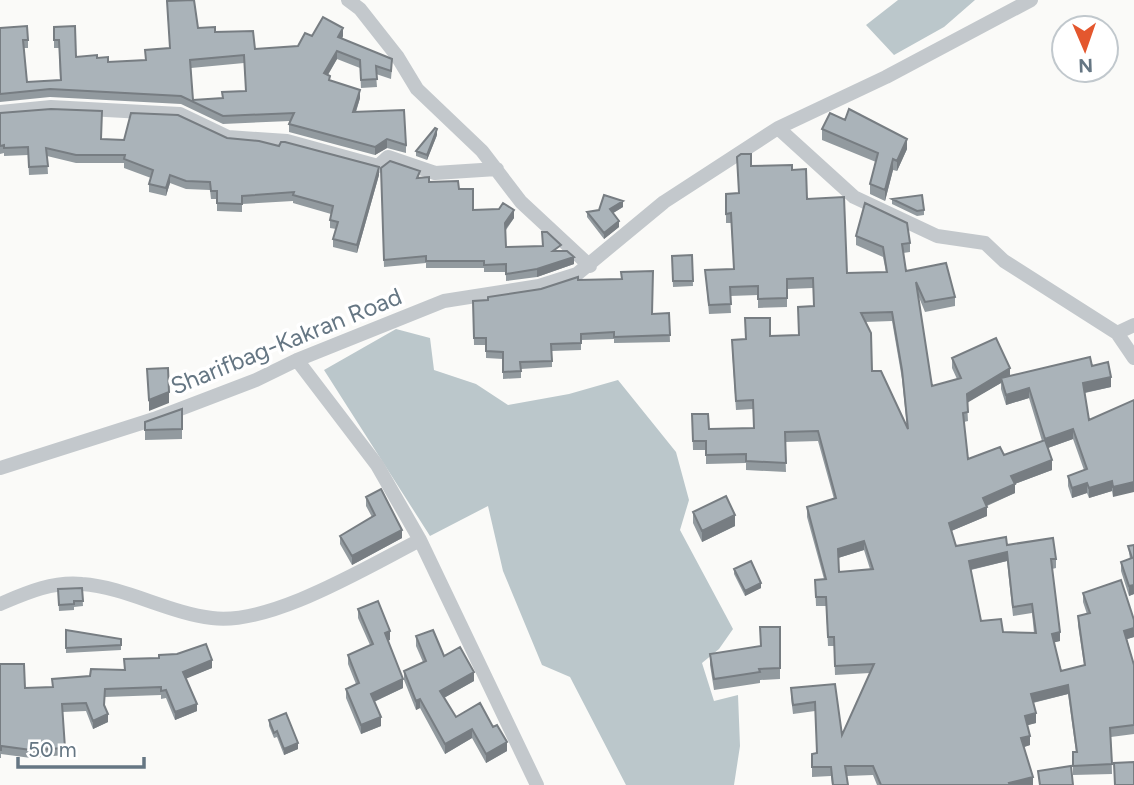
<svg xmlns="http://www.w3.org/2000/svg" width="1134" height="785" font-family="Figtree,sans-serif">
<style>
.water{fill:#bbc7cb}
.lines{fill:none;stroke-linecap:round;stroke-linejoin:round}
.street{stroke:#c3c8cc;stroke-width:14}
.wall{fill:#929a9f;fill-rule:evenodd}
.shaded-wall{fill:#777d82}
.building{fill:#aab3b9;stroke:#777d82;stroke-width:2;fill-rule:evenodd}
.labels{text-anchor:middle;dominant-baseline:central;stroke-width:7;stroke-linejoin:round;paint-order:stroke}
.street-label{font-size:24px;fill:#657683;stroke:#fff}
</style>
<rect width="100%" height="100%" fill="#fafaf8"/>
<path class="water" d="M898,0H975L944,27L894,55L866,25Z
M396,329L430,338L434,370L476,384L508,405L569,394L618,380L676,452L689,500L680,530L733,629L719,649L702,663L714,701L738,695L740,746L734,785H626L570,677L542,665L503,571L488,506L430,536L324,370Z"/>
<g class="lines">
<path class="street" d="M348,0L360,9L397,56L417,89L482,151L521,202L590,266
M0,112L51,107L180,114L228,137L287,141L378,166L388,157L435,173L497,169
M778,128L854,197L937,236L985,243L1004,261L1117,333L1134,358
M1117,333L1134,325
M297,360L377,465L420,540
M0,468L154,419L256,380L297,360L444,301L539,286L577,274L664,202L778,128L886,77L1031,0
M0,604C26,593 53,581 82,584C125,587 169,613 212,618C270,626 367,567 420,540L537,785"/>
</g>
<path class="wall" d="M167,9L198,28L215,32L255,49L298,46L312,36H343L342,39L392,67L391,79L376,74L377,87L361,88L360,68L337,59L328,75L330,80L360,98L356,112L406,145V153L387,148L375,155L289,132V124L290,121L223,124L181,104L50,97L0,102V28L28,40V48H24L27,82L60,80L59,48H54V27L76,57L97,58L108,62L146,60L170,48ZM244,63L246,91L222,98L193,100L191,68Z
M0,113L101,139L124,140L227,138L379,175L357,253L333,247V239L336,229L330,228V220L331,214L293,203V201L242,204V212L217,211V199H211L210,190L186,189L170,183L166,196L149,192V184L151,178L124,168V163H76L47,156L48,174L29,175L28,155L4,156V153L0,154Z
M822,129L907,149L897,171L893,170L885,201L870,194V184L876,162L822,140Z
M437,135L427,160L416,156V151Z
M751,166L792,170L847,273L886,272L883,257L856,245V236L910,243V252L903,253L906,271L955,297V306L925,312L918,295L932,386L957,379L952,368V358L1010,376L1092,366L1111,387L1085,393L1089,420L1134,400L1113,497L1112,491L1089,498L1087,493L1072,498L1068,486V476L1084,470L1073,439L1048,448L1052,470L1015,484V493L987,506V516L951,531L956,546L1007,545L1056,559V568L1052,569L1060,641L1054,642L1061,671L1084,665L1078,625V616L1087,614L1083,602V593L1134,620V637L1127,639L1134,665V734L1111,737L1112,774L1073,775V752H1076L1068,694L1033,703L1036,723L1027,725L1030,745L1024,747L1033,785H877L873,775L847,776L848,785H832L831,776L812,777V754L817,753L815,711L793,714L791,697V688L835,684L842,735L870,673L835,675L834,646H828L826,606H816L815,580L824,579L807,517V507L834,499L818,441L785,442L786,472L746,470V463L706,464V450H693L692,414L709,429L753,428V409L736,410L732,349L745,339L770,336L799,335L814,306L813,288L787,289V307L758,308V295L730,296L731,313L709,314L705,270L734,269L731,223H726V194L738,193ZM892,321L902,379L907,427L872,371L865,322ZM1001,383V389L1006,405L1029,398L1042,441L1004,455L968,459L964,422L968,421L967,402ZM864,550L870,569L839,572L838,558ZM1007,561L1013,616L1032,613L1034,633L1003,632L981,621L971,570Z
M381,168L459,189L473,210L514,218L506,230V247L561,251L574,264L537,277L506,281V272H484V268H426V263L384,267Z
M892,199L924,210V215L917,216L892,204Z
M623,207L613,213L619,227L604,239L587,217V212Z
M692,255L693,286L673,287L672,256Z
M578,280L652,314L669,313L670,342L614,343V339L581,340V350L552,351V367L521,369V378L503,379V359L486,358V345H474L473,301L488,300Z
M182,409V439L145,440V422Z
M366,497L402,538L352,565L340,544V536L372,517L366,506Z
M693,512L735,526L702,542L693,523Z
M1134,545V594L1129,596L1121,571V562L1130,559L1128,546Z
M734,569L761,588L745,596L734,574Z
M82,588L83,606L74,607V610L59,611L58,589Z
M358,609L390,640H388L403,688L374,702L381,726L361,734L346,698V689L356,684L348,664V655L370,645L358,618Z
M780,627V679L760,680V683L714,690L710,665V654L760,646Z
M66,630L121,639V650L66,653Z
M416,636L444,656L474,681L444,698L456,717L507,751L486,763L472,738L445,754L420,708L416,710L404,680V671L423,662L416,646Z
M0,664L25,688L52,687L90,676L124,670L212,668L186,678L197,711L175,720L166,698L161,699V695L105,697V706L108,722L93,729L86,711L62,712L65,755L31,758L1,754V758H0Z
M269,720L298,749L284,755L277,737L274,738L269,726Z"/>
<path class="shaded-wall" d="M343,28V36L338,45V37Z
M337,51V59L324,81V73Z
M360,90V98L353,120V112Z
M437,129V135L427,160V155Z
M387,139V148L375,155V147Z
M907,139V149L897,171V161Z
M893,159V170L885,201V190Z
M379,167V175L357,253V245Z
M170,175V183L166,196V188Z
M623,201V207L610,215V209Z
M514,210V218L505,230V223Z
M619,221V227L604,239V233Z
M574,257V264L537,277V269Z
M1010,368V378H1001V383L967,403V394Z
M1111,377V387L1083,393V383Z
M1029,388V398L1006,405V395Z
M169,392V403L149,411V400Z
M1073,429V439L1045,449V439Z
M1052,460V470L1015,484V493L983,507V498L1011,476Z
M1112,481V491L1089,498V488Z
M1134,482V492L1113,497V487Z
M1087,483V493L1072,498V488Z
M987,507V516L949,532V523Z
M735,515V526L702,542V531Z
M402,530V538L352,565V556Z
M864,541V550L838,558V549Z
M1007,552V561L969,570V561Z
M761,583V588L745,596V591Z
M1134,585V594L1129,596V586Z
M1134,628V637L1124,640V631Z
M390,631V640L385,642V633Z
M1060,632V641L1052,643V634Z
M212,660V668L183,680V672Z
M474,672V681L440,700V691Z
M403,679V688L371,703V694Z
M1068,685V694L1031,703V694Z
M420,699V708L416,710V701Z
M197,704V711L175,720V712Z
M1036,713V723L1025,726V716Z
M108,714V722L93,729V721Z
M381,717V726L361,734V725Z
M472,729V738L445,754V744Z
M1030,736V745L1021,748V738Z
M507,742V751L486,763V754Z
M298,743V749L284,755V749Z
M1033,777V785H1009V783Z"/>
<path class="building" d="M194,0L198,28L215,27V32L253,31L255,49L298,46L305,33L312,36L323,17L343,28L338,37L392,59L391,71L376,66L377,79L361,80L360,60L337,51L324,73L330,76L329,80L360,90L353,112L404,110L406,145L387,139L375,147L289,124L294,113L223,116L181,96L50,89L0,94V28L27,26L28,40H23L27,82L61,80L59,40H54V27L75,26L76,57L97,55V58L108,57V62L146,60L145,50L170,48L167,1ZM244,55L246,91L222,92L223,98L193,100L190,60Z
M51,109L102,111L101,139L124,140L131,113L178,115L227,138L259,141L279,146L281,142H285L379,167L357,245L333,239L338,222L330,220L333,206L293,195L294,192L242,196V204L217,203V191H211L210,182L186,181L170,175L166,188L149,184L153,170L124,159L125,155H76L46,148L48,166L29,167L28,147L4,148V145L0,146V113Z
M849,109L907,139L897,161L893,159L885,190L870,184L878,153L822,129L830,113L845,120Z
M435,128L437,129L427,155L416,151Z
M741,154H751V166L792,165V170L806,169L807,199L844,197L847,273L887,272L883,247L856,236L865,203L907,223L910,243L902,244L906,271L946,263L955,297L925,302L916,282L932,386L961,378L952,358L996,338L1010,368L967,394L968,412L963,413L968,459L1000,447L1004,455L1045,440L1052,460L1011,476L1015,484L983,498L987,507L949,523L956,546L1006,537L1007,545L1053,538L1056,559H1051L1060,632L1052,634L1061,671L1085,665L1078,616L1090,613L1083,593L1121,580L1134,620V628L1124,631L1134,665V725L1110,728L1112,764L1073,766V752H1077L1068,685L1031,694L1036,713L1025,716L1030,736L1021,738L1033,777L1009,783L1010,785H881L873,766H845L848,785H833L831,767H812V754L817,753L815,702L793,705L791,688L835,684L842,735L874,664L835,666L834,637H828L826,597H816L815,580L826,579L807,507L836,498L818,431L785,432L786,463L746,461V454L706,455V441H693L692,414H708L709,429L754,428L753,400L736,401L732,340L746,339L745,318H770V336L799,335L798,307L814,306L813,278L787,279V298L758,299V286L730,287L731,304L709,305L705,270L734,269L731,213L726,214V194L739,193L737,157ZM892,312L902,370L908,429L881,371H872L871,333L861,313ZM864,541L873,569L839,572L838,549ZM1007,552L1013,607L1032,604L1036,633L1003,632L1001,619L981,621L969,561Z
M390,161L420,171L417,178L429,177V182L458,181L459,189H473V210L499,209L503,203L514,210L505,223L506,247L543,246L542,232H547L561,245L553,251H567L574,257L537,269L506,274V264L484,265V261H426V256L384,260L381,168Z
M604,195L623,201L610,209L619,221L604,233L587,212L599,210Z
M922,195L924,210L917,211L892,199Z
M692,255L693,281H673L672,256Z
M653,271L652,314L669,313L670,335L614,337V332L581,334V343L551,344L552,361L520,362L521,371L503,372V352L486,351V338H474L473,301L488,300V297L541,289L578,277V280L622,279L621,272Z
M1090,357L1092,366L1108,362L1111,377L1083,383L1089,420L1134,400V482L1113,487L1112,481L1089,488L1087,483L1072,488L1068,476L1087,469L1073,429L1045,439L1029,388L1006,395L1001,378Z
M168,368L169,392L149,400L147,369Z
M182,409V429L145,430V422Z
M381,489L402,530L352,556L340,536L375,515L366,497Z
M726,496L735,515L702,531L693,512Z
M1134,545V585L1129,586L1121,562L1132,558L1128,546Z
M751,561L761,583L745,591L734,569Z
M82,588L83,601H74V604L59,605L58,589Z
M378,601L390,631L385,633L403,679L371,694L381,717L361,725L346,689L359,683L348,655L373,644L358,609Z
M760,627H780V668L759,669L760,672L714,679L710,654L761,646Z
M66,630L121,639V645L66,648Z
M433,630L444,656L460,647L474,672L440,691L456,717L480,703L493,727L497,725L507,742L486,754L472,729L445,744L420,699L416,701L404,671L426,661L416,636Z
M206,644L212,660L183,672L197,704L175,712L166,690L161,691V687L105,689L104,705L108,714L93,721L86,703L62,704L65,748L31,750L1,746V750H0V664H24L25,688L53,687L52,679L90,676L91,669L125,670L124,659L159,658V655L177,654Z
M286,713L298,743L284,749L277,731L274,733L269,720Z
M1134,762V785H1115L1114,763Z
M1071,766L1073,785H1040L1038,771Z"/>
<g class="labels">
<g class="street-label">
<text transform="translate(286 341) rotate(-22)">Sharifbag-Kakran Road</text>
</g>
</g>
<g transform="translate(1085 49) rotate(178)"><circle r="33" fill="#ffffff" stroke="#c1c8cd" stroke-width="2"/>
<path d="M0-5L12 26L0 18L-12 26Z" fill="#e4572e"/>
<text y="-10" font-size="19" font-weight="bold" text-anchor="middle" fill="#657683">N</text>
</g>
<path d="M18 757v10h126v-10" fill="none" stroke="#657683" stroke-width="3.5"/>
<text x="28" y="757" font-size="21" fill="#657683" stroke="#ffffff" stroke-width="5" paint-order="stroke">50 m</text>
</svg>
